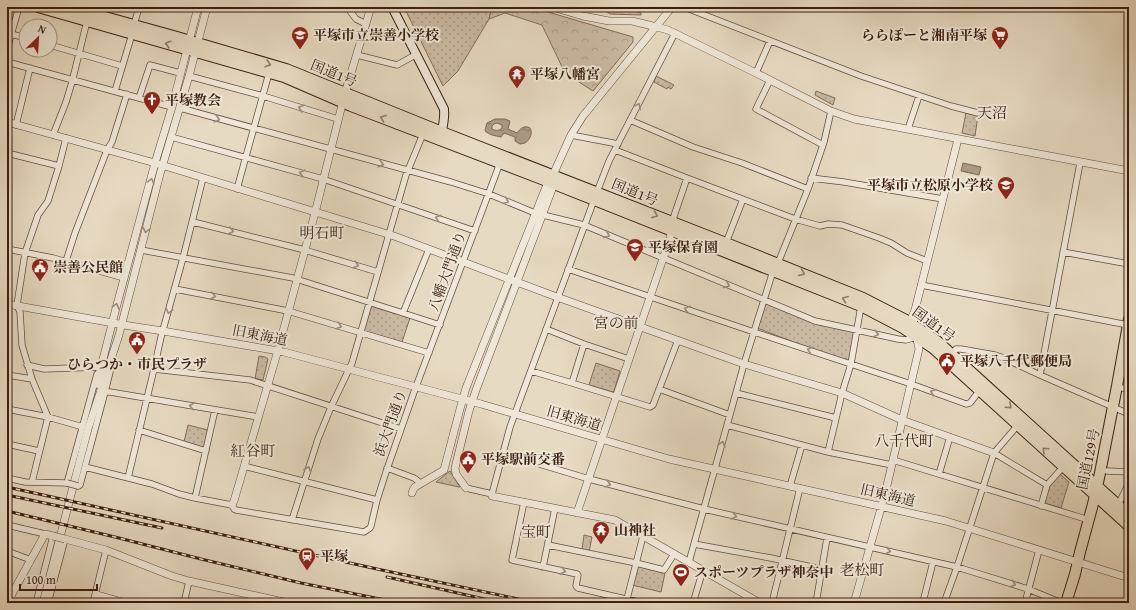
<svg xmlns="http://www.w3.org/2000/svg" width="1136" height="610" font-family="'Gentium Book Plus','Noto Serif JP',serif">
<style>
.green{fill:url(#green-dots);stroke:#826c5a}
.forest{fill:url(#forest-crowns);stroke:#826c5a}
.water{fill:url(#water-ripples);stroke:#7e6857;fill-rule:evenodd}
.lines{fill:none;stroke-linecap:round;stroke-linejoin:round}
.minor-casing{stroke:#654d3d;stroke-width:7}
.tertiary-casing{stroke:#654d3d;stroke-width:8}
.secondary-casing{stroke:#3a1e11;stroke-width:10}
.trunk-casing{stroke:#3a1e11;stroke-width:12}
.minor{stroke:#efe7d7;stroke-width:5.5}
.tertiary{stroke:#efe7d7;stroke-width:7}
.secondary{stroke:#efe7d7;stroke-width:8}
.trunk{stroke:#e7dac2;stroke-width:10}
.rail-casing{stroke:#3a1e11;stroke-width:3}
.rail{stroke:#efe7d7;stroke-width:1.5;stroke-dasharray:4.5;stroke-linecap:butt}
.minor-bridge-casing{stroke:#654d3d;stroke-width:7;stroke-linecap:butt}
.tertiary-bridge-casing{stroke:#654d3d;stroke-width:8;stroke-linecap:butt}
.minor-bridge{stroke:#efe7d7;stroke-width:5.5}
.tertiary-bridge{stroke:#efe7d7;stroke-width:7}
.oneway{stroke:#907c6a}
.oneway2{stroke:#9e8d7e}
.labels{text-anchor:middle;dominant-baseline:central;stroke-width:4;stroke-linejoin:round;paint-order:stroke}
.poi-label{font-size:14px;font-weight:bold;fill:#3a1e11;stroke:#efe7d7;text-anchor:start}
.street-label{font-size:14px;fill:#3a1e11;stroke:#efe7d7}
.neighbourhood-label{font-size:15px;fill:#3a1e11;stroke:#efe7d7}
</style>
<defs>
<pattern id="green-dots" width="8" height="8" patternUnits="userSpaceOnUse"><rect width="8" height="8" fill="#cabaa4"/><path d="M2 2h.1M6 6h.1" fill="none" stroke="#ae9f8c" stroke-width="1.8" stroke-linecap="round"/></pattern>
<pattern id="forest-crowns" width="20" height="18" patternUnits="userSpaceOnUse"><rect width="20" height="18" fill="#cabaa4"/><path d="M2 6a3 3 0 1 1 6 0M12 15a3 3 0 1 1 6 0" fill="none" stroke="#ae9f8c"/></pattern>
<pattern id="water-ripples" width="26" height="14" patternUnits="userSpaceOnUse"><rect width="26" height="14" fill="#ac9a86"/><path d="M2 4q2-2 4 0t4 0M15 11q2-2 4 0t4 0" fill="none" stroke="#8d7d6c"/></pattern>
</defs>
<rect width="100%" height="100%" fill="#e7dac2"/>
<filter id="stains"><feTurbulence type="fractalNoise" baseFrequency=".005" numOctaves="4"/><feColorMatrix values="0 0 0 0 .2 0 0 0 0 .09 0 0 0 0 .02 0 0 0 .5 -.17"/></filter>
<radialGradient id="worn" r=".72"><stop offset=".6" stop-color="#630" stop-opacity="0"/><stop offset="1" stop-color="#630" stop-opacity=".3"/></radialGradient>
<path class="green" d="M404,7H492L489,19L458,71L443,86Z
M601,7C616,7 628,6 641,13V15L610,14L604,10Z
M656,76L674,85L671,89L668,87L667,89L654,82Z
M816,91L835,98L833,105L815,95Z
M966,113L978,115L975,136L962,133Z
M766,302L815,321L856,330L851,364L757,328Z
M371,306L410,318L402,342L364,331L363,330Z
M259,356L265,357L268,359L263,380L255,379Z
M596,363L620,371L614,391L613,392L589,385Z
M188,425L208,430L204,448L184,442Z
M450,471L460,487H459L436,482Z
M1060,474L1069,482L1061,508L1044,503L1049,486Z
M584,535L592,537L589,552L582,550Z
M637,566L665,573L661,592L632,585Z"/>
<path class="forest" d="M492,7H531L633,37V42L593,91L565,73L542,25L505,13L489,19Z"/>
<path class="water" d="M495,119H505L510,121L508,129L517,133C521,128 524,125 530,128C533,133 530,140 525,143L520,144L515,141V137L504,133L501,137L492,135L486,132L485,130L487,123ZM497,123L502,125V128C499,131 496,131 492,129V126L494,124Z
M963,163L981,167L979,175L961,171Z"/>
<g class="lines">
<defs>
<path id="minor" d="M347,7L356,19L366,24
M684,7L861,76L951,106L978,113
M134,25L139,7
M7,33L26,38
M50,45L122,66
M7,49L19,7
M357,55L397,65L417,54
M7,62L172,107
M756,73L770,41
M189,76L263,96L338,119
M770,80L756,109L823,145
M115,91L132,34
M139,98L150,65L180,73
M180,108L451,182L489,194L535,213
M630,120L693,147L742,163L808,189
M16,125L30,68
M908,129L919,96
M53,135L66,102L72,82L87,21
M571,135L618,144
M171,137L323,179L475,231
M615,150L687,178L795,219L820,226L828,224L842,225L879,238L891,243L907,253L927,261
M7,153L59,166L66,138
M811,178L844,182L943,199
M237,189L269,73
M597,192L609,161L675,33
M543,215L584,225L815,321L898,339L906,340L916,337
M193,222L301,249L378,272
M673,222L674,216L687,178
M726,243L743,199
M7,249L53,258L124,278
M141,250L293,278L403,313L440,325
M1063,252L1129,264
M66,261L75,233L107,150L112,142L127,94
M568,269L754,332L911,384L966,404L970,403L980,390
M921,285L1128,325
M175,289L288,311L429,353
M403,313L429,249
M546,329L584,344L629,359
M952,354L956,349H961L995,355L1001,357L1040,375L1129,414
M27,365L44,369L101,367
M154,369L250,380L401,429
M531,371L572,383L650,407L653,405L678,340
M7,375L32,379
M1040,375L1080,163
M572,383L584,344
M1122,388L1129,389
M659,389L730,415
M736,393L836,418
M99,397L104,392H110L258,417
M7,409L48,417L83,427
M727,425L828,452L892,465
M139,430L206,451
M7,444L39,451
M828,452L842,393L851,364L861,306
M503,453L589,479L704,509L957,567L1028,589L1062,603
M994,453L1047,485
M893,460L1089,520
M244,466L377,500
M85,467L152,484L179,494L195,498L232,505L234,509L236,510L364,532L370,528L371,526L377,500L386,472L414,392L500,163
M387,468L414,478L418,481L419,485
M1107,471L1129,472
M939,474L950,437
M7,478L25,482L67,483L97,374L100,372
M128,478L154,369L161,337L183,258L203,178
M32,482L48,417L32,379L22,345L20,312L17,305L25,253L38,215L48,201L59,166
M78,486L80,485L105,392L110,372
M790,486L802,445
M466,488L492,494L510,427L517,408L594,200
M195,498L215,410
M524,502L512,560L577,574L578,575L576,586L578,588L643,603
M1118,505L1129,483
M1041,506L1047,485L1063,467
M292,520L318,439L331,407L352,363L406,175L423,134
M7,525L45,534
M694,544L771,558L821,569
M548,545L636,563L664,570L674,554
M7,551L31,560
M689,562L744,364L773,271L778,263L808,189L824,142L831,111
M543,567L555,508
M96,594L128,603
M627,599L643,536
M923,602L933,562
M36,603L53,536
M48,603L65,539
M93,603L106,550
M184,603L189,581
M693,603L703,570
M772,603L800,488
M816,603L827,538
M879,603L923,602L931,603
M944,603L957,567L994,453L1018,425
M1025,603L1039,550"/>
<path id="tertiary" d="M552,7L583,16L609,21H632L657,27L668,30L756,73L831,111L854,119L1129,171
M1126,7L1129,8
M7,122L155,163L394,236L557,297L744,364L842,393L902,420L994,453
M7,304L130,326L163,331L284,352L481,404L669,459L946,521L1129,578
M911,319L915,310L958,139
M99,385L100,371L115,312L155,163L172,107L198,7
M466,488L456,474L455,468L469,411L476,390L554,184V179
M412,493L413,490L415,487L444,470L460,409L466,388L548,182L553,175L571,135L583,116L672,7
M492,494V496L615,520L760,603
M232,505L234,501L278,350L315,213L345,93L371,7
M577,513L670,238L672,227
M65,539L106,550L172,576L189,581L288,603
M7,603L45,534L53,536
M43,603L88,429L119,335L160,174L189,76L207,7
M854,603L885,494L919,349L914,325L913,316"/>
<path id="secondary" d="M392,7L444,109C445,120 443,124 441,135L442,136"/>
<path id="trunk" d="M38,7L284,77L351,106L539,178L861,306L903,328L933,348L1129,526
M69,7L177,37L286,69L442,132L726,243L863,298L904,319L937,341L1129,515
M1066,603L1075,574L1080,552L1093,504L1099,478L1117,386L1129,319"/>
</defs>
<use href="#minor" class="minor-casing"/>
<use href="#tertiary" class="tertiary-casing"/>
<use href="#secondary" class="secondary-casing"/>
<use href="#trunk" class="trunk-casing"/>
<use href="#minor" class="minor"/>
<use href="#tertiary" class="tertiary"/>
<use href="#secondary" class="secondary"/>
<use href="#trunk" class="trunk"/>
<defs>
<path id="rail" d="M7,487L377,569L537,603
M7,495L162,528
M7,511L115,537L201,559L301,583L400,603
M387,577L502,603"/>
</defs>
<use href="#rail" class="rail-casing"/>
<use href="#rail" class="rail"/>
<defs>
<path id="minor-bridge" d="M67,483L78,486"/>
<path id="tertiary-bridge" d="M53,536L65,539"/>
</defs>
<use href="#minor-bridge" class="minor-bridge-casing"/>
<use href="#tertiary-bridge" class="tertiary-bridge-casing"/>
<use href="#minor-bridge" class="minor-bridge"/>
<use href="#tertiary-bridge" class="tertiary-bridge"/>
</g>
<defs><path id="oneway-chevron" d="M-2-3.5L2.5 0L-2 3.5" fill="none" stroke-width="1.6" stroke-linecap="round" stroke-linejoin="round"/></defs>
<g class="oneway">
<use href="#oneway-chevron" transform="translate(168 44) rotate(-165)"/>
<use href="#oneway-chevron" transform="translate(268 64) rotate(16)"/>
<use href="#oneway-chevron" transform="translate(383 118) rotate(-159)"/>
<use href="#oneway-chevron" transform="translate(655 215) rotate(22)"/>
<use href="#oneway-chevron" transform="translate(802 273) rotate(22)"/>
<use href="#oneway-chevron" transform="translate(845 299) rotate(-158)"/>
<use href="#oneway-chevron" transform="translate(1009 406) rotate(42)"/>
<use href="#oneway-chevron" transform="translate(1045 450) rotate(-137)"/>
</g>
<g class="oneway2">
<use href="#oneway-chevron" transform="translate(638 106) rotate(-62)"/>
<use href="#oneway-chevron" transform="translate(301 108) rotate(-163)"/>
<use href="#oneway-chevron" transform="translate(217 119) rotate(15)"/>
<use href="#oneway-chevron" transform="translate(381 164) rotate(15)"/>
<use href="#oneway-chevron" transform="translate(302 173) rotate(-164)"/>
<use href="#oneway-chevron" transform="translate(151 181) rotate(-75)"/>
<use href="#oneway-chevron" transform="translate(506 201) rotate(22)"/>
<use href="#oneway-chevron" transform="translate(438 218) rotate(-161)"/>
<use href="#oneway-chevron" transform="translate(146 230) rotate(104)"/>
<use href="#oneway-chevron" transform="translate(231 231) rotate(14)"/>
<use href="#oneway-chevron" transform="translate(607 235) rotate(23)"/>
<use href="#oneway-chevron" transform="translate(356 265) rotate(16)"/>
<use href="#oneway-chevron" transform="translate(727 285) rotate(22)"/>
<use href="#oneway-chevron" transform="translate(213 296) rotate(11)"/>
<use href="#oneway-chevron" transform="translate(116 306) rotate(-75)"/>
<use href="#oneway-chevron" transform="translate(687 309) rotate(-161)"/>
<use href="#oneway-chevron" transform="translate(169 311) rotate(105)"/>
<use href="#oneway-chevron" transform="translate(339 326) rotate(16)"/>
<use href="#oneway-chevron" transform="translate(876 334) rotate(13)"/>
<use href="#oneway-chevron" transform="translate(810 350) rotate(-162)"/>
<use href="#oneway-chevron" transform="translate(933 392) rotate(-160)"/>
<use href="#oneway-chevron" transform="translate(192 406) rotate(-170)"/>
<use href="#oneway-chevron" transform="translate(722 444) rotate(-74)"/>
<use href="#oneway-chevron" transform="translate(308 469) rotate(-71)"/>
<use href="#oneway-chevron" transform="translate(608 484) rotate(15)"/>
<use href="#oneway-chevron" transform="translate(734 516) rotate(13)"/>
<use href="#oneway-chevron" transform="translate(888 551) rotate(12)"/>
<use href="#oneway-chevron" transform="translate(563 571) rotate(11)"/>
<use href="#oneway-chevron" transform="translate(1013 584) rotate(18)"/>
</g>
<defs>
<symbol id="school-pin" viewBox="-11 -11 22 30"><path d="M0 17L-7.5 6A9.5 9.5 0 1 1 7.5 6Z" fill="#8f2418" stroke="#efe7d7"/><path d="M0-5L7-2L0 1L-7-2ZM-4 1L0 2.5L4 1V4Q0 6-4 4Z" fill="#fff"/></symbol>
<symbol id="supermarket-pin" viewBox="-11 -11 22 30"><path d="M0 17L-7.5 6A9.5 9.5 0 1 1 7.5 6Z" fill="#8f2418" stroke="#efe7d7"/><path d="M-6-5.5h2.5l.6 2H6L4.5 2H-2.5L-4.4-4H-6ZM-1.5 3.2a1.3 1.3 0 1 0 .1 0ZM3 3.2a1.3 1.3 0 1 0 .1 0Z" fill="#fff"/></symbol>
<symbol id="temple-pin" viewBox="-11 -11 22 30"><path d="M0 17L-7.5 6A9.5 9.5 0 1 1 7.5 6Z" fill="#8f2418" stroke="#efe7d7"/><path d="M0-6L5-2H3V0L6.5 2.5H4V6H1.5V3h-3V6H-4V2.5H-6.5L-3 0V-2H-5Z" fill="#fff"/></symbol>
<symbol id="church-pin" viewBox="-11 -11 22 30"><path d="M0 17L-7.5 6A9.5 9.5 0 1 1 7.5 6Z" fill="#8f2418" stroke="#efe7d7"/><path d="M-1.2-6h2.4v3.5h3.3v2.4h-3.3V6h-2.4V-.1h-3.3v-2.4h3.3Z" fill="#fff"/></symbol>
<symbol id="civic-pin" viewBox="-11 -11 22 30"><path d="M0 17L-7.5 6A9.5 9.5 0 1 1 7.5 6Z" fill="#8f2418" stroke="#efe7d7"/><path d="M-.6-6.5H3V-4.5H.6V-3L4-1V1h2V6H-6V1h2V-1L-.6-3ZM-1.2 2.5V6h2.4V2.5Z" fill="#fff"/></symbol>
<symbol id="station-pin" viewBox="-11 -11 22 30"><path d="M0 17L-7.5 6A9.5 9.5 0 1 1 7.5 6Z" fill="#8f2418" stroke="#efe7d7"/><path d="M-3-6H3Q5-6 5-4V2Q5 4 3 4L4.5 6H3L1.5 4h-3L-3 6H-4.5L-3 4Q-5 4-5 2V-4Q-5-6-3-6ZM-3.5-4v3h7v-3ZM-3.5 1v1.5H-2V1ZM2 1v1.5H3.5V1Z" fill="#fff"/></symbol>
<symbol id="stadium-pin" viewBox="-11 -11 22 30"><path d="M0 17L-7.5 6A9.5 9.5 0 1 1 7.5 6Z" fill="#8f2418" stroke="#efe7d7"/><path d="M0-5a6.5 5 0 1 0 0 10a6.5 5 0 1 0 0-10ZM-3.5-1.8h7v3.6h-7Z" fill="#fff"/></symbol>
</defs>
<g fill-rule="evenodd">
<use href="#school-pin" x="290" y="25" width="20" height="27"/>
<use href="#supermarket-pin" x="990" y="25" width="20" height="27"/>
<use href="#temple-pin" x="507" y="64" width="20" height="27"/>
<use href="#church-pin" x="142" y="90" width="20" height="27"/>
<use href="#school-pin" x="996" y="175" width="20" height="27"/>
<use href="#school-pin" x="625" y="237" width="20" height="27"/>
<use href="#civic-pin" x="30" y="257" width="20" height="27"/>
<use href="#civic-pin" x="127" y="330" width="20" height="27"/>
<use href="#civic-pin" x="937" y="351" width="20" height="27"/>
<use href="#civic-pin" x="458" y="449" width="20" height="27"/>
<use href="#temple-pin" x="591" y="520" width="20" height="27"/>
<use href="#station-pin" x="297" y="546" width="20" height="27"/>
<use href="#stadium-pin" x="671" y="562" width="20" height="27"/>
</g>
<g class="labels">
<g class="poi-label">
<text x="313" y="35">平塚市立崇善小学校</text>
<text x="987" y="35" text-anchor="end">ららぽーと湘南平塚</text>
<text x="530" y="74">平塚八幡宮</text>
<text x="165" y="100">平塚教会</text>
<text x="993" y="185" text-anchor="end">平塚市立松原小学校</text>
<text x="648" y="247">平塚保育園</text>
<text x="53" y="267">崇善公民館</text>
<text x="960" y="361">平塚八千代郵便局</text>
<text x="137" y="364" text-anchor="middle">ひらつか・市民プラザ</text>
<text x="481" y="459">平塚駅前交番</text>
<text x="614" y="530">山神社</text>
<text x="320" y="556">平塚</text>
<text x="694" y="572">スポーツプラザ神奈中</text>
</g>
<g class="street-label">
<text transform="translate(334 73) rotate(22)">国道1号</text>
<text transform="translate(635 192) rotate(22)">国道1号</text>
<text transform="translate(447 271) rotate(-70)">八幡大門通り</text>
<text transform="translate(934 324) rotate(36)">国道1号</text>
<text transform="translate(260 335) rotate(11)">旧東海道</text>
<text transform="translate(574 418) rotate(16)">旧東海道</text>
<text transform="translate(390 423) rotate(-70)">浜大門通り</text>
<text transform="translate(1088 459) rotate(-78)">国道129号</text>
<text transform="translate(888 495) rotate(13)">旧東海道</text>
</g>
<g class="neighbourhood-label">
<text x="992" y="112">天沼</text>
<text x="322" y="232">明石町</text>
<text x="616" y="322">宮の前</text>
<text x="904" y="440">八千代町</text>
<text x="253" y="450">紅谷町</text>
<text x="536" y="531">宝町</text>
<text x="862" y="569">老松町</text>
</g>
</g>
<rect width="1136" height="610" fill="none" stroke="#e7dac2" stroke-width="24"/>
<rect x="8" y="8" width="1120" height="594" fill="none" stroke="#3a1e11" stroke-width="2"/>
<rect x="12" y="12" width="1112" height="586" fill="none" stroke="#3a1e11"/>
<g transform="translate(38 38) rotate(25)"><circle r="19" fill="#efe7d7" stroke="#a79788"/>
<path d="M0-3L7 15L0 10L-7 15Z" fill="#8f2418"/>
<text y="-6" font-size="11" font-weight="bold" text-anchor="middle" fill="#3a1e11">N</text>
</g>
<path d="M20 584v6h77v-6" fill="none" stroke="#3a1e11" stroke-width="2"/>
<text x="26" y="584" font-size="12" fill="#3a1e11" stroke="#efe7d7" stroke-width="3" paint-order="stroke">100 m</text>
<rect width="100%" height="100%" filter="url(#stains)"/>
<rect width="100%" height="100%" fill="url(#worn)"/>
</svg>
